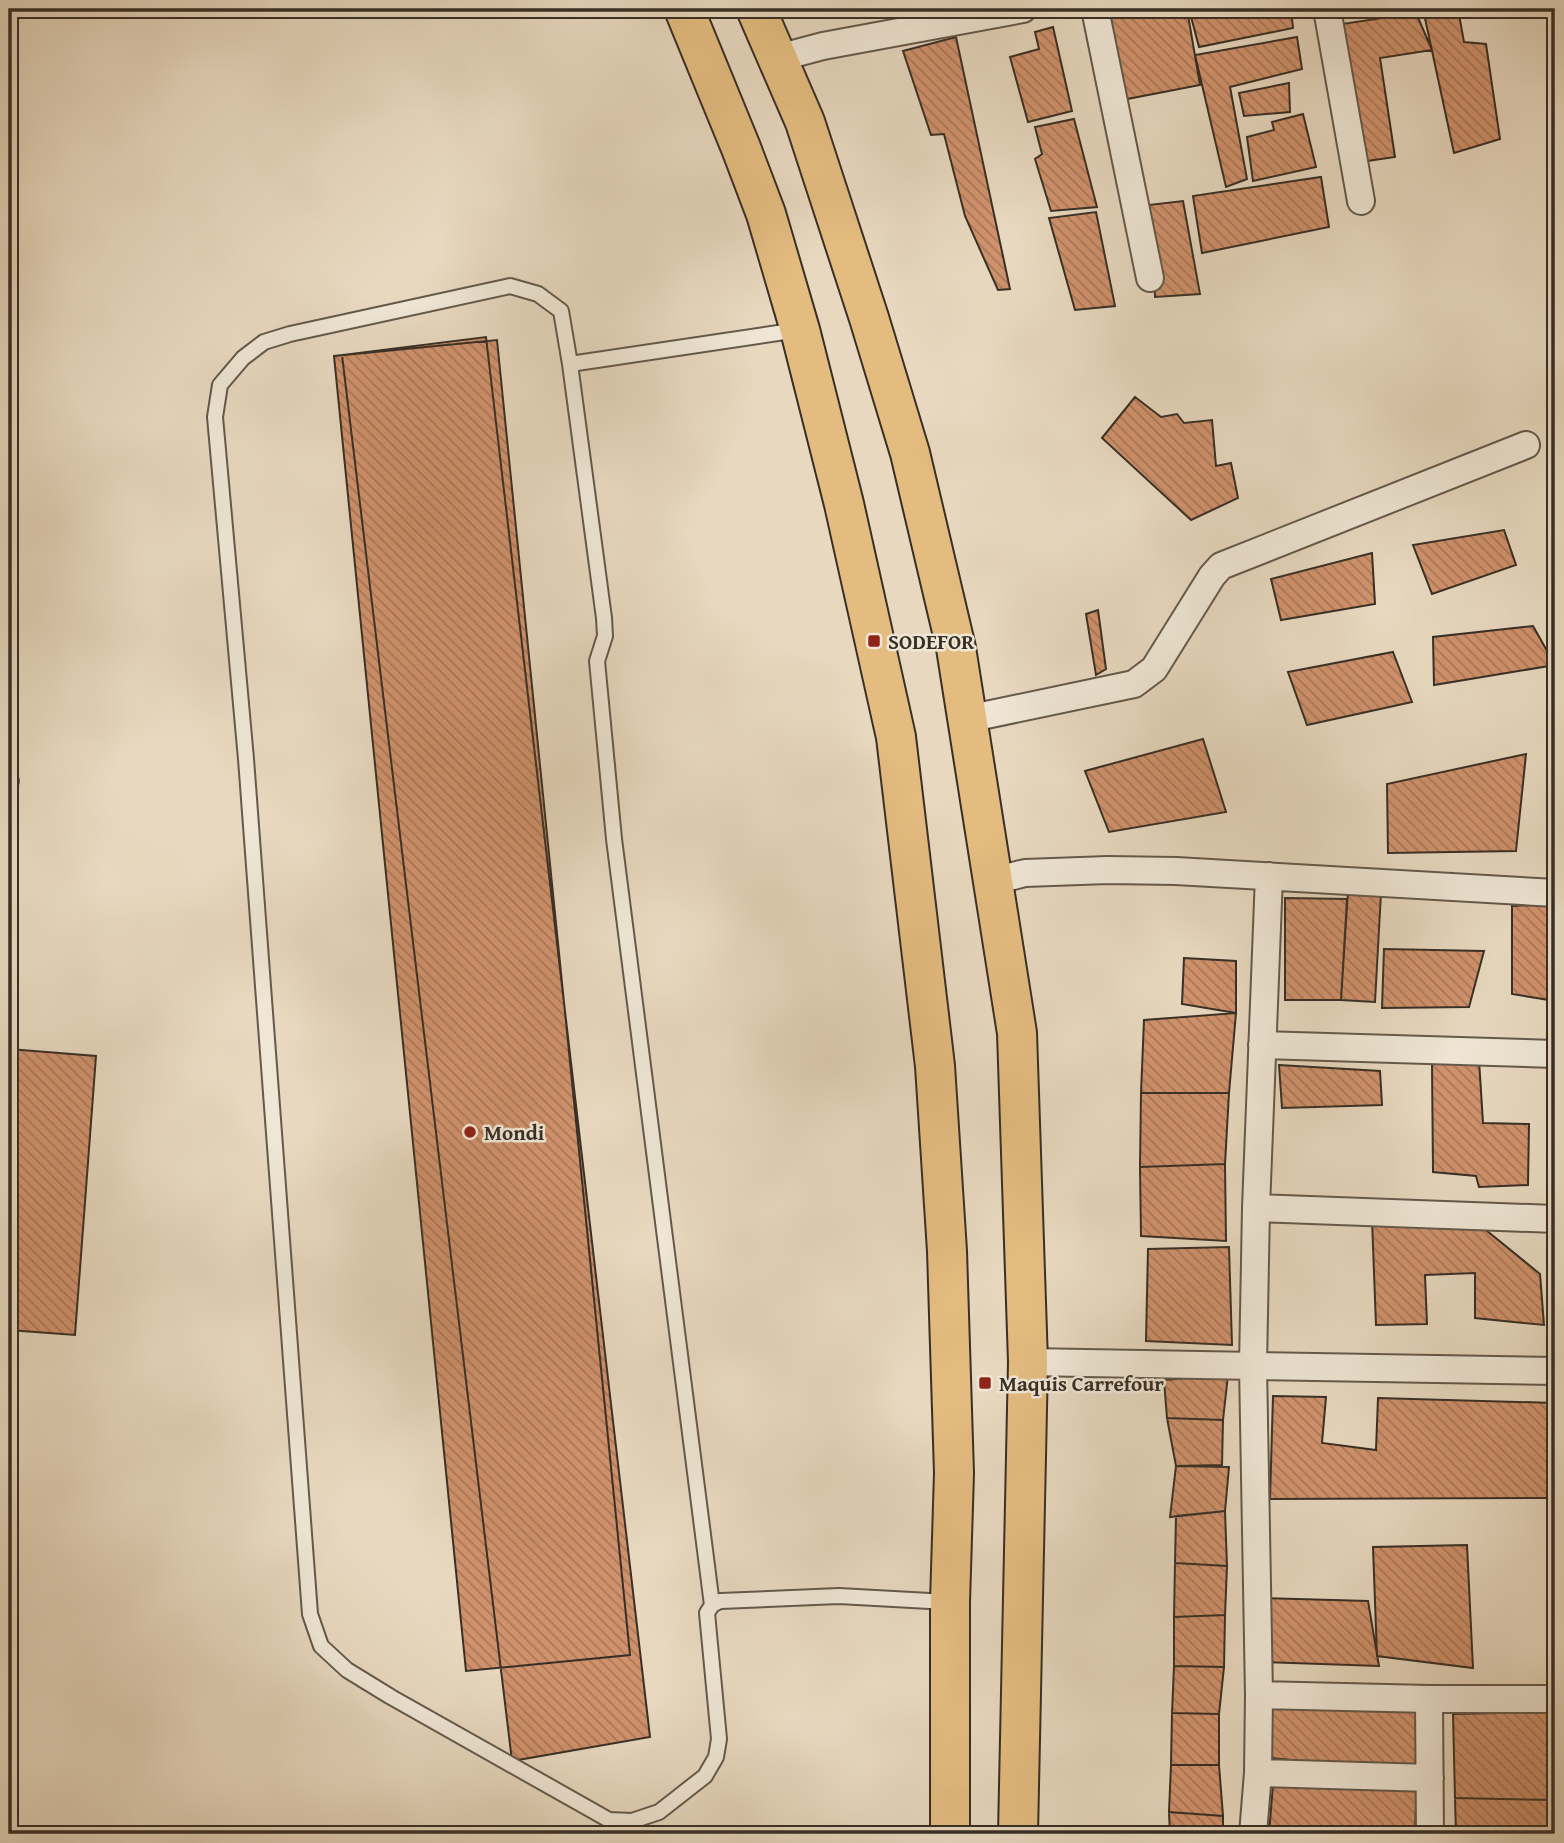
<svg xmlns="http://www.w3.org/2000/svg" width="1564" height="1843" font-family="'Gentium Book Plus',serif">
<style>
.building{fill:url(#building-back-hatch);stroke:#382f26;stroke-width:2}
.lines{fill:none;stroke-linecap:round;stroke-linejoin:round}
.service-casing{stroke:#64594c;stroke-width:18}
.minor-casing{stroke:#64594c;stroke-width:30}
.primary-casing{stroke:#382f26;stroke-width:42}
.service{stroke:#efe6d5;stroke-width:14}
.minor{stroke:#efe6d5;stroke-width:26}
.primary{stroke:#e4bc80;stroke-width:38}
.poi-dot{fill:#8f2418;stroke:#efe6d5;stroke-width:2.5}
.labels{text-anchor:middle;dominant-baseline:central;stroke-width:5;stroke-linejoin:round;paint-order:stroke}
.poi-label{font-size:21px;font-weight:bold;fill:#382f26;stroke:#efe6d5;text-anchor:start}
</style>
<defs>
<pattern id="building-back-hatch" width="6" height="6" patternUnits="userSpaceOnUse" patternTransform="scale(1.75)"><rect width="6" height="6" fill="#d0926c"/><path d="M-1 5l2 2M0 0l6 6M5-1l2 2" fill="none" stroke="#aa7859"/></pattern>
</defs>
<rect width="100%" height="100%" fill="#e7d8bf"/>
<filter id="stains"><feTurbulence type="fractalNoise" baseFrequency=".00286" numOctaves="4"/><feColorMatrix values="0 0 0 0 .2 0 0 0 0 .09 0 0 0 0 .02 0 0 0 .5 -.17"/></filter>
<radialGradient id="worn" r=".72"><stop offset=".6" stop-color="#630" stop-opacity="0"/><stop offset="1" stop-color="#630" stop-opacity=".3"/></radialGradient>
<path class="building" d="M1103,9H1187L1200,85L1122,100Z
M1189,9H1291L1293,28L1199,47Z
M1423,9H1458L1464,42L1486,44L1500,139L1454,153Z
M1416,13L1432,50L1380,58L1395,157L1360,162L1335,25Z
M1053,27L1072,111L1028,122L1010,57L1039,49L1035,32Z
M956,37L1010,289L998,290L965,216L944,134L931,135L903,51Z
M1297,37L1302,69L1230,87L1247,179L1226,187L1195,55Z
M1289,83L1290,112L1244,116L1239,93Z
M1303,114L1316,167L1253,181L1247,137L1274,130L1272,122Z
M1074,119L1097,207L1051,211L1035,159L1042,154L1035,127Z
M1321,177L1329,227L1202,253L1193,196Z
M1183,201L1200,294L1155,297L1154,252L1140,206Z
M1096,212L1115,306L1075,310L1049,218Z
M486,337L650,1737L512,1761L342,355Z
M497,340L630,1655L466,1671L334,356Z
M1135,397L1161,417L1177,414L1184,423L1212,420L1216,466L1231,463L1238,498L1191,520L1102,438Z
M1555,501V549L1550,502Z
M1504,530L1516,565L1432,594L1413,545Z
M1372,553L1375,604L1281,620L1271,579Z
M1098,610L1106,669L1096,675L1086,614Z
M1533,626L1555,665L1434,685L1433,637Z
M1393,652L1412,702L1307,725L1288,672Z
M1203,739L1226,812L1109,832L1085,771Z
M1526,754L1516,851L1388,853L1387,784Z
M1348,891L1381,893L1375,1002L1341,1000Z
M1285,898L1347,899L1341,1000H1285Z
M1555,904V1001L1512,994V906Z
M1384,949L1484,951L1469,1007L1382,1008Z
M1184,958L1236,961V1013L1182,1004Z
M1236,1013L1229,1093H1141L1144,1020Z
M9,1049L96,1056L75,1335L9,1330Z
M1479,1060L1483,1123L1529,1124L1528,1185L1479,1187L1476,1176L1433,1172L1432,1064Z
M1279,1065L1380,1071L1382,1105L1282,1108Z
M1141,1093H1229L1225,1164L1140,1167Z
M1225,1164L1226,1241L1141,1236L1140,1167Z
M1372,1220L1476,1222L1540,1274L1544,1325L1475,1318V1273L1425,1275L1427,1324L1376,1325Z
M1229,1247L1232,1345L1146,1341L1148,1249Z
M1228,1375L1223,1420L1167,1418L1164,1380Z
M1273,1396L1326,1397L1322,1443L1376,1450L1378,1398L1555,1403V1498L1270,1499Z
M1167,1418L1223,1420L1222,1465L1176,1466Z
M1176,1466L1229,1467L1225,1511L1170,1517Z
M1225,1511L1227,1566L1175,1563L1176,1516Z
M1467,1545L1473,1668L1377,1656L1373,1547Z
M1175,1563L1227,1566L1225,1615L1174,1617Z
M1264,1598L1368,1601L1379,1666L1264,1662Z
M1225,1615L1224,1667L1174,1666V1617Z
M1174,1666L1224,1667L1219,1714L1172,1713Z
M1268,1706L1418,1712L1420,1772L1269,1758Z
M1555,1712V1800L1455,1798L1453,1714Z
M1172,1713L1219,1714V1765H1171Z
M1171,1765H1219L1223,1816L1169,1812Z
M1417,1779L1415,1834H1269L1273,1784Z
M1455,1798L1555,1800V1834H1456Z
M1169,1812L1223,1816V1834H1170Z"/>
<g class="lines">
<defs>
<path id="service" d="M798,330L570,364L561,311L538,294L510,286L290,334L264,342L243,358L220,385L215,417L246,759L310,1614L321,1646L347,1670L391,1697L609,1820L632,1821L659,1812L705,1776L716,1757L719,1739L707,1613L712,1605L720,1601L839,1596L948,1602
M570,364L604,618L605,636L597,661L614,839L712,1605
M9,780L11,781"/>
<path id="minor" d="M1095,9L1150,278
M1327,9L1361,201
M778,58L823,46L1023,9
M967,719L1134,684L1154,669L1212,576L1221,566L1526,445
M993,881L1025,873L1108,870L1176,871L1555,893
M1262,1045L1555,1054
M1256,1208L1555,1219
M1028,1362L1555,1371
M1259,1695L1429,1699H1555
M1429,1699L1430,1834
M1258,1773L1430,1778
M1253,1834L1258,1773L1259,1695L1253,1366L1256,1208L1269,876"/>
<path id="primary" d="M684,9L741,148L766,214L800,330L844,504L896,737L935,1066L947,1251L954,1473L950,1602V1834
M756,9L805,122L869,318L910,453L956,648L1017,1033L1028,1362L1018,1834"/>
</defs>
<use href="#service" class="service-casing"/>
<use href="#minor" class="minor-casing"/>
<use href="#primary" class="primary-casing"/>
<use href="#service" class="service"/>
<use href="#minor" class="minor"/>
<use href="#primary" class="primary"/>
</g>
<g class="poi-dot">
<rect x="867" y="634" width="14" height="14" rx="3.5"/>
<circle cx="470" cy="1132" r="7"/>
<rect x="978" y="1376" width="14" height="14" rx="3.5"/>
</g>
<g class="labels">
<g class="poi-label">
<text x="888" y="641">SODEFOR</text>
<text x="484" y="1132">Mondi</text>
<text x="999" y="1383">Maquis Carrefour</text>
</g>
</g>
<rect width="1564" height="1843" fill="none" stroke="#e7d8bf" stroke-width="35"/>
<rect x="10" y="10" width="1543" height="1822" fill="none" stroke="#382f26" stroke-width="3.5"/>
<rect x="18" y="18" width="1529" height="1808" fill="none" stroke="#382f26" stroke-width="2"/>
<rect width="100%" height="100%" filter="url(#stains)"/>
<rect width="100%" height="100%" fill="url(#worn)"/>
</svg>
